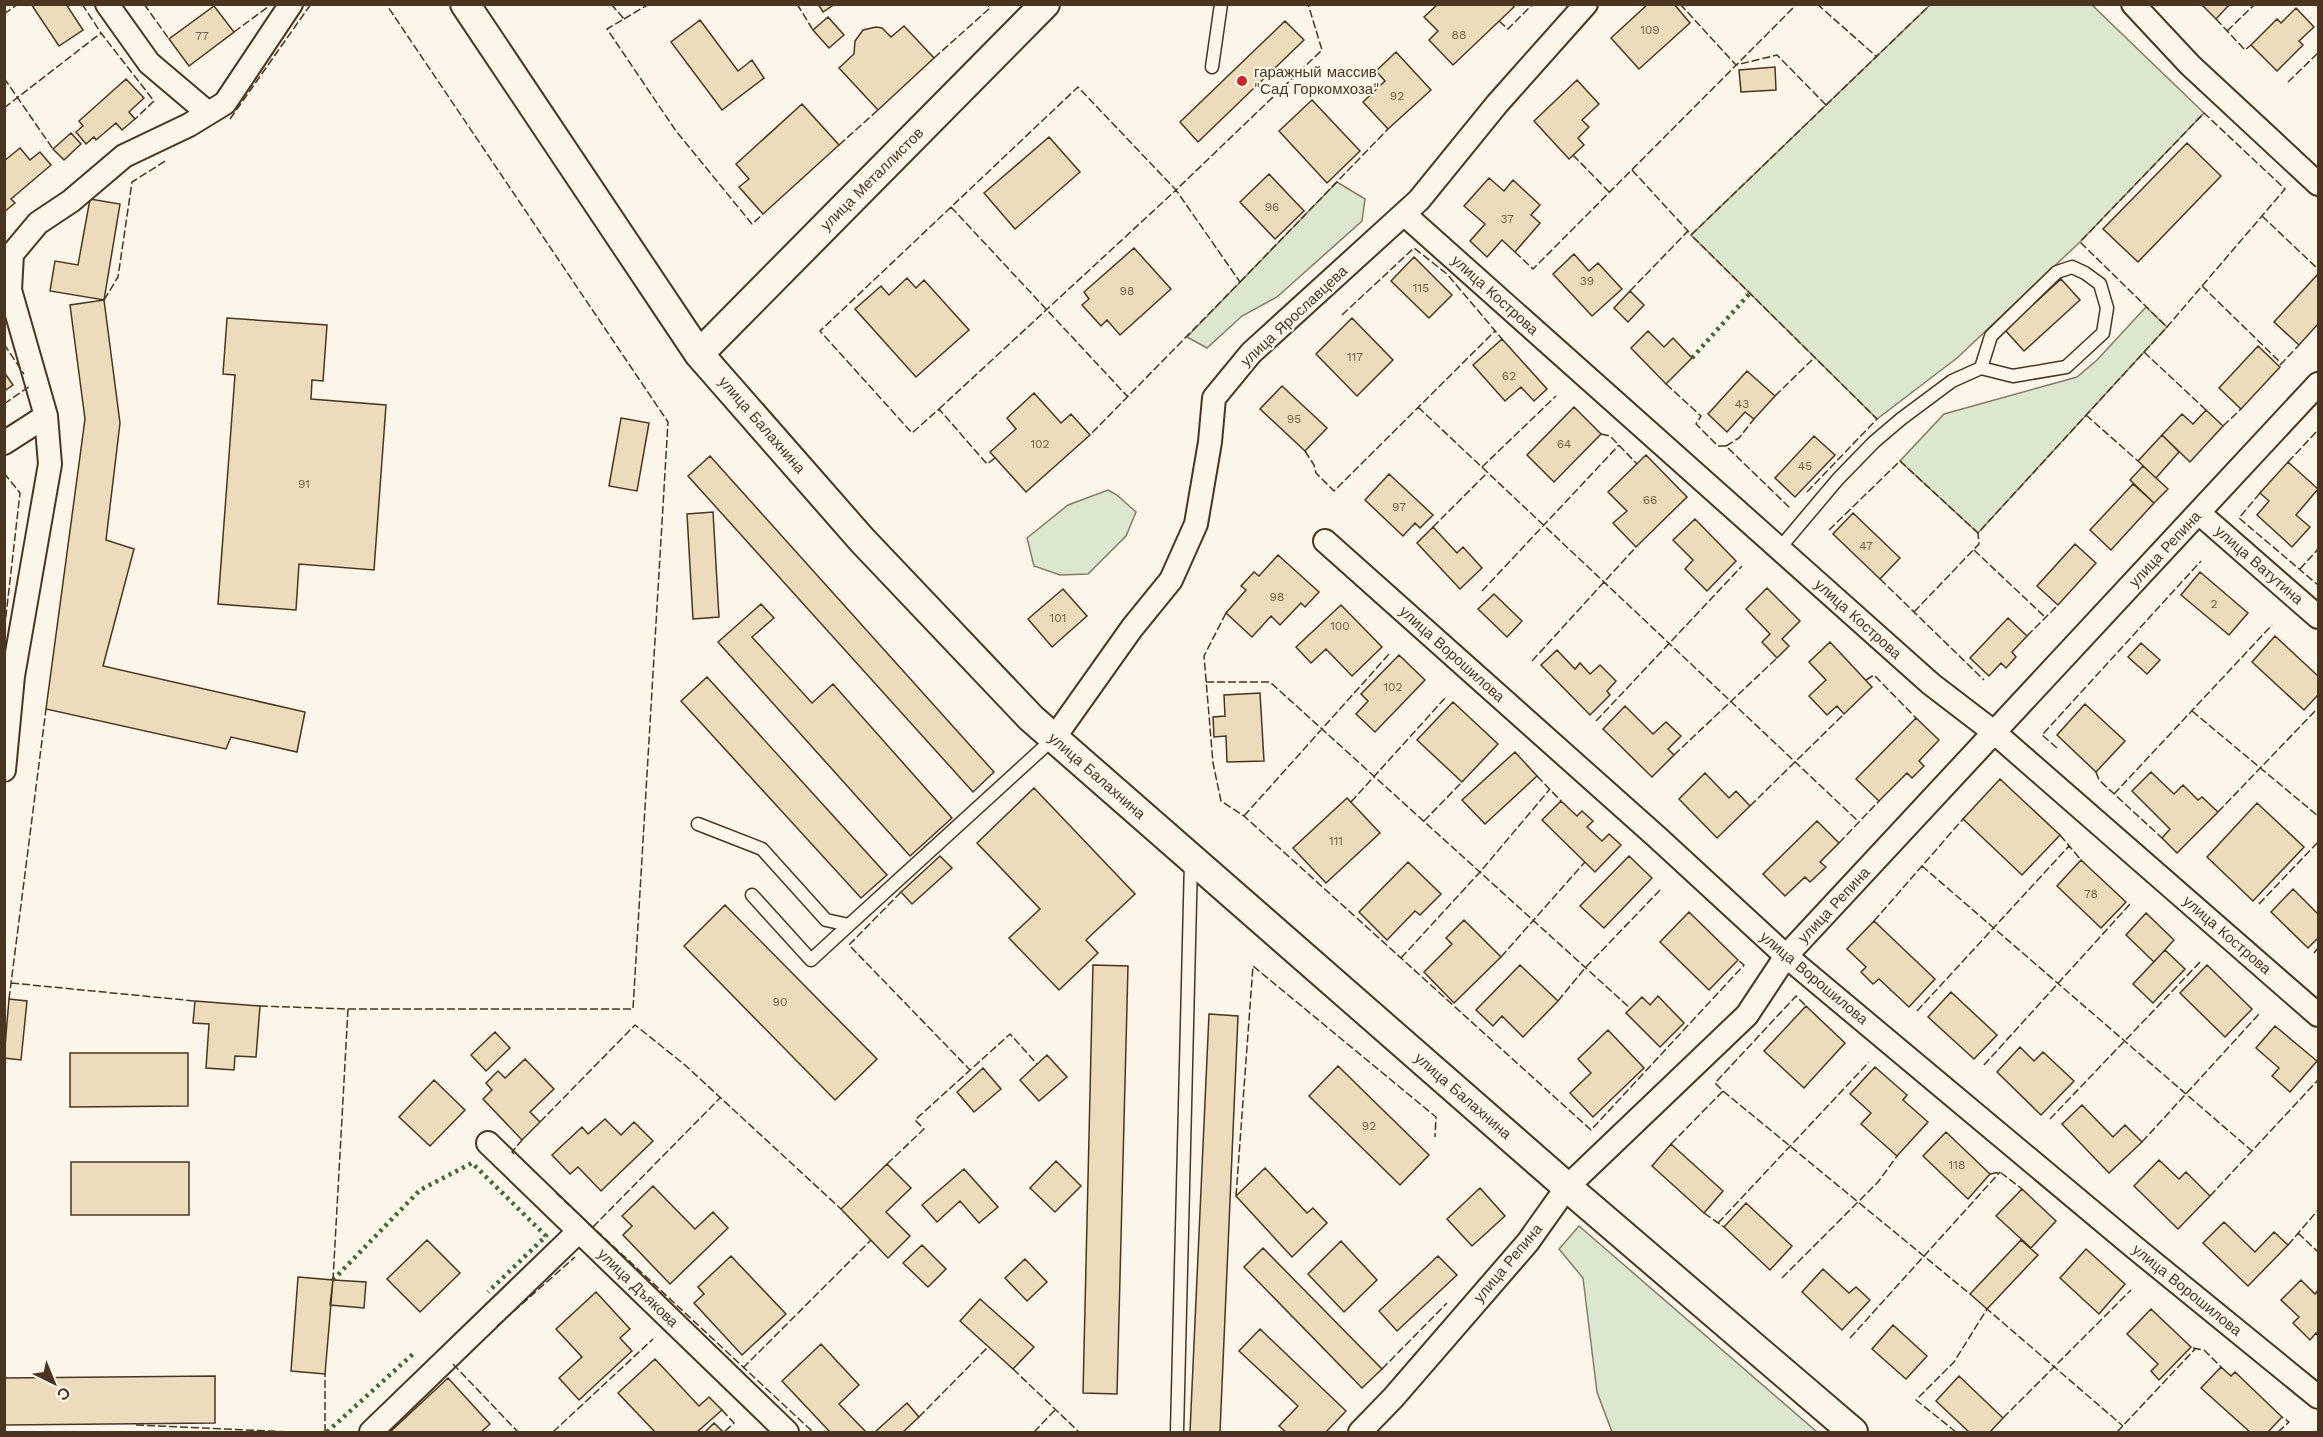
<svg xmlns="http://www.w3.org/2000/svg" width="2323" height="1437" font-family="'Work Sans',sans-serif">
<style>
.green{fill:#dce7d0;stroke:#887966;stroke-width:1.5}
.building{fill:#ecdcbc;stroke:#4a3520;stroke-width:1.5}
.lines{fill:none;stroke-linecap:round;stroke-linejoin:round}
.service-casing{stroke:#4a3520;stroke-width:15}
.minor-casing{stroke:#4a3520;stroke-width:26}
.tertiary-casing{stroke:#4a3520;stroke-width:32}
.service{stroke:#fbf6e9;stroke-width:12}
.minor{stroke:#fbf6e9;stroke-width:22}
.tertiary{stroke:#fbf6e9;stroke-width:28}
.hedge{stroke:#436837;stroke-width:4.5;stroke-dasharray:3 4.5;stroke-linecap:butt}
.fence{stroke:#4a3520;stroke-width:1.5;stroke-dasharray:8 3;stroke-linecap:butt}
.poi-dot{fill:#c62828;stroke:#fbf6e9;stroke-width:2}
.labels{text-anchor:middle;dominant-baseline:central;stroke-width:4.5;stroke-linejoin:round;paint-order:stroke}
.number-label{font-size:12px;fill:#725f47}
.poi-label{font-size:15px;fill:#4a3520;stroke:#fbf6e9;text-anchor:start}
.street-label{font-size:15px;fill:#4a3520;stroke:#fbf6e9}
</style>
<rect width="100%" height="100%" fill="#fbf6e9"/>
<path class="green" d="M1931,4L2092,5L2204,113L2080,242L1957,358L1877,419L1691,235Z
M1337,182L1365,199L1362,221L1277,297L1242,316L1207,348L1187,337Z
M2146,307L2167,327L1978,533L1900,461L1944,414L2077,377L2097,360Z
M1108,490L1117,495L1136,512L1126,536L1088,574L1060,575L1034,566L1027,538L1068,505Z
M1579,1226L1817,1432H1612L1597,1392L1583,1278L1559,1249Z"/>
<path class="building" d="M31,4H66L83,30L59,46Z
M818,4H835L823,12Z
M1438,4H1512L1514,7L1453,65L1429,40L1438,31L1424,17Z
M1648,4H1674L1690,23L1639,69L1611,38Z
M2201,4H2230L2216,19Z
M214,6L234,32L189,66L169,39Z
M2296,8L2314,27L2299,41L2303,45L2277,71L2251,45L2277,19L2281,23Z
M828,17L844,35L829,48L813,30Z
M700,20L738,71L752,60L764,78L722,110L671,42Z
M1285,21L1304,40L1198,142L1180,122Z
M904,26L934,58L878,110L839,68L854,54L855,41L863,30L876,27L882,28L891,37Z
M1396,52L1431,90L1388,129L1363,102L1385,81L1376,71Z
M1775,67L1776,90L1741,92L1739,70Z
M126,79L144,98L129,112L135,119L122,130L116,123L96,140L94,137L86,144L76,132L83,126L79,121Z
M1577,80L1599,104L1582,120L1589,127L1578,138L1584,145L1569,159L1534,121Z
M1312,100L1360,151L1327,183L1279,131Z
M802,104L839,145L763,214L739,187L749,179L736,164Z
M71,133L81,144L64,160L53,149Z
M1049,137L1080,172L1015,229L984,193Z
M2187,143L2221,176L2138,262L2103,229Z
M20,148L30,160L40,152L51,165L11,199L15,203L4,212V161Z
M1269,174L1304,211L1275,239L1240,202Z
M1489,178L1504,191L1513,180L1540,205L1531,215L1540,223L1515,252L1502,240L1487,257L1470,241L1485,224L1464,206Z
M90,199L120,204L104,300L50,291L55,261L78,265Z
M1134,248L1171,289L1120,335L1107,320L1101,326L1082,305L1089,299L1084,292Z
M1574,254L1589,271L1598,263L1622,289L1592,316L1553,274Z
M1414,257L1452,295L1429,318L1391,281Z
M2318,274V324L2299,345L2274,322Z
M907,278L916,288L924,280L969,330L916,377L855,309L881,286L889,295Z
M2061,279L2080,300L2024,351L2005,330Z
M1630,291L1644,305L1628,322L1614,308Z
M104,300L120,423L106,540L134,549L103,666L305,712L297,752L231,737L226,749L46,709L85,419L70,305Z
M227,318L327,325L323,381L312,380L311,399L386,405L374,570L299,564L296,610L218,604L235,375L223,374Z
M1352,318L1393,360L1357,396L1316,354Z
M1648,331L1664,347L1673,338L1692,358L1666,384L1631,348Z
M1502,339L1547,389L1534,401L1521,387L1505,401L1473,365Z
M2258,346L2280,367L2241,409L2219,388Z
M1747,371L1775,396L1754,419L1745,412L1727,432L1708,414Z
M4,372L13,385L4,391Z
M1282,386L1327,428L1305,451L1260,409Z
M1034,393L1061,423L1071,414L1090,435L1026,492L990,452L1016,429L1007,418Z
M1574,407L1601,434L1554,482L1527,455Z
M2206,410L2223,426L2190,462L2162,435L2182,414L2193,424Z
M621,418L649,423L637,491L609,486Z
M2162,435L2179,452L2156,478L2138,461Z
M1814,436L1835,455L1795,497L1775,478Z
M1646,455L1687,497L1636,547L1613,523L1627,511L1608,492Z
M710,456L994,772L973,792L688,476Z
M2288,462L2318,489L2296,515L2310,527L2292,547L2257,515L2269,501L2260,493Z
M2143,466L2168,489L2154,503L2130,480Z
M1389,474L1433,515L1420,528L1415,523L1403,536L1365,500Z
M2133,484L2154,503L2111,550L2090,530Z
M713,512L719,617L693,619L687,514Z
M1853,513L1900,558L1880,579L1833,534Z
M1695,519L1736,561L1707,591L1685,569L1693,560L1673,540Z
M1433,527L1457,553L1463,547L1482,568L1460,589L1417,543Z
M2075,544L2096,563L2058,605L2037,586Z
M1278,555L1319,592L1305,607L1301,603L1280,625L1271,616L1252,637L1226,613L1246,590L1241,586L1254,572L1259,576Z
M2200,572L2248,613L2229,635L2181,595Z
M1767,588L1800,621L1782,639L1789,646L1777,658L1762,642L1770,634L1746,609Z
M1063,589L1087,616L1052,647L1028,619Z
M1494,594L1522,621L1507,637L1478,609Z
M761,604L774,618L752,637L812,703L833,684L952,818L910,856L718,642Z
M1341,605L1382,647L1352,676L1326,649L1311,663L1296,647Z
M2008,618L2027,636L2012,652L2016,657L2006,668L2001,663L1989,676L1970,658Z
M2275,636L2318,676V695L2304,710L2252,662Z
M1830,642L1872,687L1844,714L1837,706L1827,715L1809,696L1826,680L1809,662Z
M2141,643L2160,660L2147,674L2128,657Z
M1557,650L1575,669L1580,663L1590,674L1600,665L1616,681L1607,691L1610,695L1590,715L1541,665Z
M1399,655L1425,680L1375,732L1356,714L1368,701L1361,694Z
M707,677L887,875L861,898L681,701Z
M1260,693L1264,761L1227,762L1226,736L1214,737L1213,717L1225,716L1224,695Z
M1453,702L1498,744L1462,782L1417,740Z
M2085,704L2125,741L2096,772L2057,735Z
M1625,706L1653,734L1666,722L1681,736L1668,749L1674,755L1652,777L1603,729Z
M1916,718L1939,740L1919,761L1924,766L1912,778L1907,773L1879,801L1856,779Z
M1515,752L1537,776L1485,824L1462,800Z
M2151,772L2174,794L2183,785L2198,800L2202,797L2218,812L2177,853L2162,838L2170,829L2132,791Z
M1705,773L1729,798L1736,791L1750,806L1717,838L1679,799Z
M2000,779L2060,835L2022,875L1963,819Z
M1034,788L1135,894L1086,940L1098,953L1059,990L1009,938L1040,909L977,843Z
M1347,798L1380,833L1326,883L1293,848Z
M1561,801L1577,816L1582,811L1593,821L1587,827L1602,841L1609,834L1621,845L1595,872L1542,820Z
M2257,803L2304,847L2253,901L2207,857Z
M1817,821L1839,843L1820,862L1826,867L1810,882L1805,877L1785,896L1763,874Z
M940,856L952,868L912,904L901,892Z
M1629,856L1652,878L1604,928L1580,906Z
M2081,860L2126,902L2101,928L2057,886Z
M1408,862L1441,894L1420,915L1415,911L1387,940L1359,912Z
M2293,889L2318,914V938L2308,948L2271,912Z
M725,905L877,1059L835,1100L684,946Z
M1689,912L1738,960L1709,990L1660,942Z
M2146,913L2174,940L2154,962L2126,935Z
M1464,920L1501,957L1454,1003L1424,972L1452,944L1446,938Z
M1874,921L1935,979L1909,1007L1879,979L1873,984L1861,972L1866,967L1847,949Z
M2165,950L2185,969L2153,1003L2133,984Z
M1093,965L1128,966L1117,1394L1083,1393Z
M1520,965L1558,1001L1523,1037L1502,1016L1493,1026L1476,1010Z
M2207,965L2252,1009L2225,1037L2180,993Z
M1951,992L1997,1035L1974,1059L1928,1017Z
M1658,996L1684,1023L1660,1047L1626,1013L1642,997L1650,1005Z
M9,999L27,1001L21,1060L4,1058Z
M195,1001L260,1006L256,1057L235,1056L234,1070L206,1068L209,1024L193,1023Z
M1806,1006L1845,1043L1804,1088L1764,1051Z
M1209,1014L1238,1016L1220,1432H1190Z
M2275,1026L2317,1061L2290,1092L2272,1076L2279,1068L2256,1048Z
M1608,1030L1644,1068L1593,1117L1570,1093L1591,1073L1578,1059Z
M495,1032L510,1048L486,1071L471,1055Z
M2020,1047L2034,1061L2043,1052L2074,1081L2041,1115L1997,1072Z
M70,1053H188V1106L70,1107Z
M1047,1055L1067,1077L1039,1101L1020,1080Z
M525,1059L554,1089L530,1112L540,1122L522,1140L483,1099L492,1090L486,1083L498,1071L505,1078Z
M1338,1066L1429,1155L1400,1185L1309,1096Z
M1875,1067L1907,1095L1903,1100L1928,1122L1897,1156L1861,1124L1871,1113L1850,1094Z
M983,1068L1001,1089L974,1112L957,1092Z
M434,1080L465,1110L430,1146L399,1117Z
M2082,1105L2113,1137L2125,1125L2142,1142L2109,1173L2062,1124Z
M605,1119L621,1135L634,1122L653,1141L601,1191L578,1167L570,1174L552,1155L582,1127L588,1134Z
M1946,1132L1990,1174L1968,1199L1923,1156Z
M1671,1144L1723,1191L1704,1213L1652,1166Z
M2159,1160L2179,1179L2186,1172L2210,1196L2178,1229L2134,1186Z
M1056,1161L1081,1186L1055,1212L1030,1188Z
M71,1162H189V1215H71Z
M887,1164L911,1188L886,1212L910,1236L888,1258L841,1209Z
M1265,1168L1307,1213L1313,1208L1327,1223L1292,1257L1236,1196Z
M964,1169L998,1207L979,1223L960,1201L937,1222L922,1205Z
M653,1186L695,1229L713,1212L728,1228L670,1284L623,1235L632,1226L622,1216Z
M1480,1188L1505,1216L1472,1246L1447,1219Z
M2022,1189L2056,1221L2031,1248L1996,1216Z
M1746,1203L1792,1246L1770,1270L1724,1227Z
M2224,1222L2255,1252L2274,1232L2288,1245L2248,1286L2203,1243Z
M427,1240L460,1273L420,1312L387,1279Z
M2021,1240L2038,1255L1987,1309L1970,1294Z
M1341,1241L1377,1280L1344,1312L1308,1274Z
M922,1245L946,1269L928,1287L903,1263Z
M1263,1248L1382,1369L1362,1388L1244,1267Z
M2086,1249L2125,1284L2099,1314L2060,1278Z
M731,1256L786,1314L742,1355L694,1303L704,1294L698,1287Z
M1438,1256L1457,1275L1397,1331L1379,1311Z
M1025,1259L1047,1282L1027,1301L1005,1278Z
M1823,1269L1849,1293L1856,1287L1870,1300L1842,1330L1802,1292Z
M298,1277L333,1280L325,1374L291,1371Z
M333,1280L366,1282L364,1308L330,1305Z
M2301,1280L2315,1294L2318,1290V1336L2316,1333L2310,1340L2293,1323L2299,1317L2281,1300Z
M596,1292L630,1329L620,1338L632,1351L579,1400L559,1378L582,1357L556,1329Z
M980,1299L1034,1347L1013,1369L960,1321Z
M2151,1309L2191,1347L2159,1380L2151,1371L2158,1364L2127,1334Z
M1893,1325L1927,1356L1906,1379L1872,1349Z
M1260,1329L1346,1411L1326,1432H1286L1279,1426L1298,1406L1239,1351Z
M821,1344L859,1385L839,1404L866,1432H830L782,1381Z
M655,1359L699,1406L709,1397L722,1410L697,1432H655L618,1393Z
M2221,1367L2231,1376L2235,1372L2282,1417L2268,1432H2250L2201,1388Z
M215,1376V1423L4,1425V1378Z
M1959,1376L2003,1418L1990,1432H1969L1936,1401Z
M448,1378L490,1424L481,1432H390Z
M907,1403L919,1417L903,1432H875Z
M714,1423L723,1432H705Z"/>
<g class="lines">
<defs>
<path id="service" d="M1212,67L1221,4
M1779,549L1838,479L1874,442L1901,419L1952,381L1981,368L1991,336L2057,272L2072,267L2085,273L2100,284L2107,308L2103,333L2066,367L2013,376L1981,368
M698,824L762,849L826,920L849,925L1054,738
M752,895L811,960L849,925
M1177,1432L1191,861"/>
<path id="minor" d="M107,4L149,63L208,113
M2133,4L2190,65L2318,184
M1404,214L1931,684L1995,733L2318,1015
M4,443L46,416
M2199,513L2318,617
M1325,541L1658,838L1786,956L2134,1247L2318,1397
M1054,738L1132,628L1171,580L1196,524L1210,442L1214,398L1251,353L1419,200L1497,104L1586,4
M4,770L13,676L50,464L46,416L10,290L12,254L38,223L71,201L124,156L189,125L225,103L291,4
M488,1143L787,1432
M371,1432L579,1231
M1360,1432L1393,1398L1528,1242L1567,1187L1747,1015L1786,956L2318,384"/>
<path id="tertiary" d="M465,4L699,354L862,540L1031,718L1567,1187L1853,1432
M699,354L1045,4"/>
</defs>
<use href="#service" class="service-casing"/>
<use href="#minor" class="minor-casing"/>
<use href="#tertiary" class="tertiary-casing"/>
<use href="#service" class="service"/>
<use href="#minor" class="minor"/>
<use href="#tertiary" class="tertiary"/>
<path class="hedge" d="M1692,358L1750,293
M333,1280L420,1190L472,1163L546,1236L488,1292
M327,1432L414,1353"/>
<path class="fence" d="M82,4L101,33L154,101L135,119
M144,4L169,39
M611,4L624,19L607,29L676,131L752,224L763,214
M797,4L813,30
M1680,4L1736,65L1777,55L1826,105
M1817,4L1877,57
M4,14L18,4
M624,19L649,4
M2216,19L2245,50L2251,45
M1499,21L1508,29L1533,4
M2227,31L2255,4
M234,32L272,4
M934,58L990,8L987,4
M4,78L53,149
M2288,82L2318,53
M4,108L101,33
M230,119L311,4
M839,145L878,110
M1573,155L1610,193
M1632,170L1688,231
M951,207L1128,397
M2262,216L2318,269
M1515,252L1533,269L1797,4
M1240,282L1388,129
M2202,286L2281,363
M1630,291L1688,231L1691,235
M104,300L118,277L132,182L167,160
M1342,315L1414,248L1447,274L1502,339
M4,344L24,374
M2144,352L2206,410
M2280,365L2299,345
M1666,384L1701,416L1696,424L1718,446H1726L1791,509
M1775,396L1815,357
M4,404L30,386
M1418,407L1859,822
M939,409L1176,190L1240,282L1090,435
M2086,415L2138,461
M2223,426L2241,409
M1601,434L1610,436L1637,464
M1726,446L1739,438L1754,419
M1305,451L1314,465L1316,473L1334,491L1495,331
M995,458L987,464L939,409L912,433L820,331L1078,87L1176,190L1322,50L1308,4
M2288,462L2318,430
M1482,467L1556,396
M4,473L20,493L4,633
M1807,492L1877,419L1691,235L1931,4
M2260,493L2239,518L2318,585
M1433,527L1488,472
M1829,530L1900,461L1978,533L2167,327L2285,189L2204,113L2080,242L2167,327
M1974,550L2046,618
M2300,569L2318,549
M1880,579L1984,680
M1482,591L1619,445
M1914,612L1979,544L1978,533
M1226,613L1204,656L1213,763L1221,801L1244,816L1591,1130L1744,965L1738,960
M2027,636L2058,605
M1532,661L1636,547
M1866,680L1874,675L1916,718
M1206,682H1270L1630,1008
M2192,711L2318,816
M1596,721L1742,566
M2057,748L2042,735L2201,561
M1674,755L1777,658
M2096,772L2099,780L2162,838
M1537,776L1561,801
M2114,794L2272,625
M1351,802L1446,697
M1750,806L1844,714
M2218,812L2318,708
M1244,816L1390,653
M1424,821L1462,782
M2060,835L2081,860
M1839,843L1879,801
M1922,866L2252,1151
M901,892L849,945L970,1070
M2259,904L2318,842
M1874,921L1963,819
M2314,953L2318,948
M1501,957L1585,862
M1401,958L1480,872L1550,789
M11,983L195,1001
M9,999L46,709
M1558,1001L1585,968L1662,888
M260,1006L348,1009L333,1280
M348,1009H633L668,422L386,4
M1917,1011L2069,846
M1984,1065L2130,904
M1723,1091L1970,1294
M2050,1119L2201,961
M540,1122L635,1025L685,1065L841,1209
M2142,1142L2259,1014
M1671,1144L1723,1091L1715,1083L1796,996L1806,1006
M514,1154L512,1152L522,1140
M887,1164L924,1129L915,1120L1010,1034L1037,1064
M1990,1174L2000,1172L2022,1189
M556,1193L813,1432
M1236,1196L1253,966L1436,1117L1435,1137
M2210,1196L2318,1080
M1704,1213L1724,1227
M1718,1223L1869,1062
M593,1227L720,1098
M2298,1233L2318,1252
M2288,1245L2318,1210
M1782,1278L1878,1182L1897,1156
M497,1326L575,1257
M1850,1338L2000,1172
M2193,1348L2204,1350L2221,1367
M453,1364L518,1432
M743,1368L871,1240
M1013,1369L1079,1432
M1382,1369L1447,1303
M722,1410L734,1423L724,1432
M919,1417L988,1347
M2003,1418L2131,1290
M136,1425L291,1432
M325,1432V1374
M553,1432L653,1339
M743,1432H744
M1034,1432L1055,1410
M1956,1432L1916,1400L1954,1362L1987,1309L2123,1426
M2117,1432L2196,1348
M2278,1432L2289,1422L2282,1417"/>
</g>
<circle class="poi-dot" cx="1242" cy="81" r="6"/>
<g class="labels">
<g class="number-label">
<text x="1650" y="30">109</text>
<text x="1459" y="35">88</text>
<text x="202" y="36">77</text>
<text x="1397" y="96">92</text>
<text x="1272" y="207">96</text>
<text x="1507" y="219">37</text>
<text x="1587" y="281">39</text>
<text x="1421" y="288">115</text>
<text x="1127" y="291">98</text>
<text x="1355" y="357">117</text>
<text x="1509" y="376">62</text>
<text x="1742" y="404">43</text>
<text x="1294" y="419">95</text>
<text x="1040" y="444">102</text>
<text x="1564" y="444">64</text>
<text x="1805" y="466">45</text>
<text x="304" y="484">91</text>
<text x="1650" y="500">66</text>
<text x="1399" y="507">97</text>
<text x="1866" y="546">47</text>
<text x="1277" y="597">98</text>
<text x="2214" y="604">2</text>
<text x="1058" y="618">101</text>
<text x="1340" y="626">100</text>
<text x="1393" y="687">102</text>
<text x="1336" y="841">111</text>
<text x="2091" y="894">78</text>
<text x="780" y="1002">90</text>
<text x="1369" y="1126">92</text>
<text x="1957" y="1165">118</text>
</g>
<g class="poi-label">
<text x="1254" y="72">гаражный массив<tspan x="1254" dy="17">"Сад Горкомхоза"</tspan></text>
</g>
<g class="street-label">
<text transform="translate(872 179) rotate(-45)">улица Металлистов</text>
<text transform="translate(1495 295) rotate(42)">улица Кострова</text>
<text transform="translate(1294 316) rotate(-43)">улица Ярославцева</text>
<text transform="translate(762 425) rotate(49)">улица Балахнина</text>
<text transform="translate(2165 549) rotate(-47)">улица Репина</text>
<text transform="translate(2259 565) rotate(41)">улица Ватутина</text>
<text transform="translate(1858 619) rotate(42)">улица Кострова</text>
<text transform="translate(1452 654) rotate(42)">улица Ворошилова</text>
<text transform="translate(1097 776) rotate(41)">улица Балахнина</text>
<text transform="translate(1834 905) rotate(-47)">улица Репина</text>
<text transform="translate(2227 935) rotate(41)">улица Кострова</text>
<text transform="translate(1814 978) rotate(40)">улица Ворошилова</text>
<text transform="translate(1463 1096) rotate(41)">улица Балахнина</text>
<text transform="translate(1508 1263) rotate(-50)">улица Репина</text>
<text transform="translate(638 1288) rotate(44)">улица Дъякова</text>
<text transform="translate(2187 1290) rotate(39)">улица Ворошилова</text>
</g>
</g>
<rect width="2323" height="1437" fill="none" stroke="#4a3520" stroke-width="12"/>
<g transform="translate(54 1383) rotate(137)" stroke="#fbf6e9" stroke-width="4.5" paint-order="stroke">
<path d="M0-4.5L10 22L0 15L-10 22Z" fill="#4a3520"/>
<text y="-9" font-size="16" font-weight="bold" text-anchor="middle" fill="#4a3520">С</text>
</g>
</svg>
